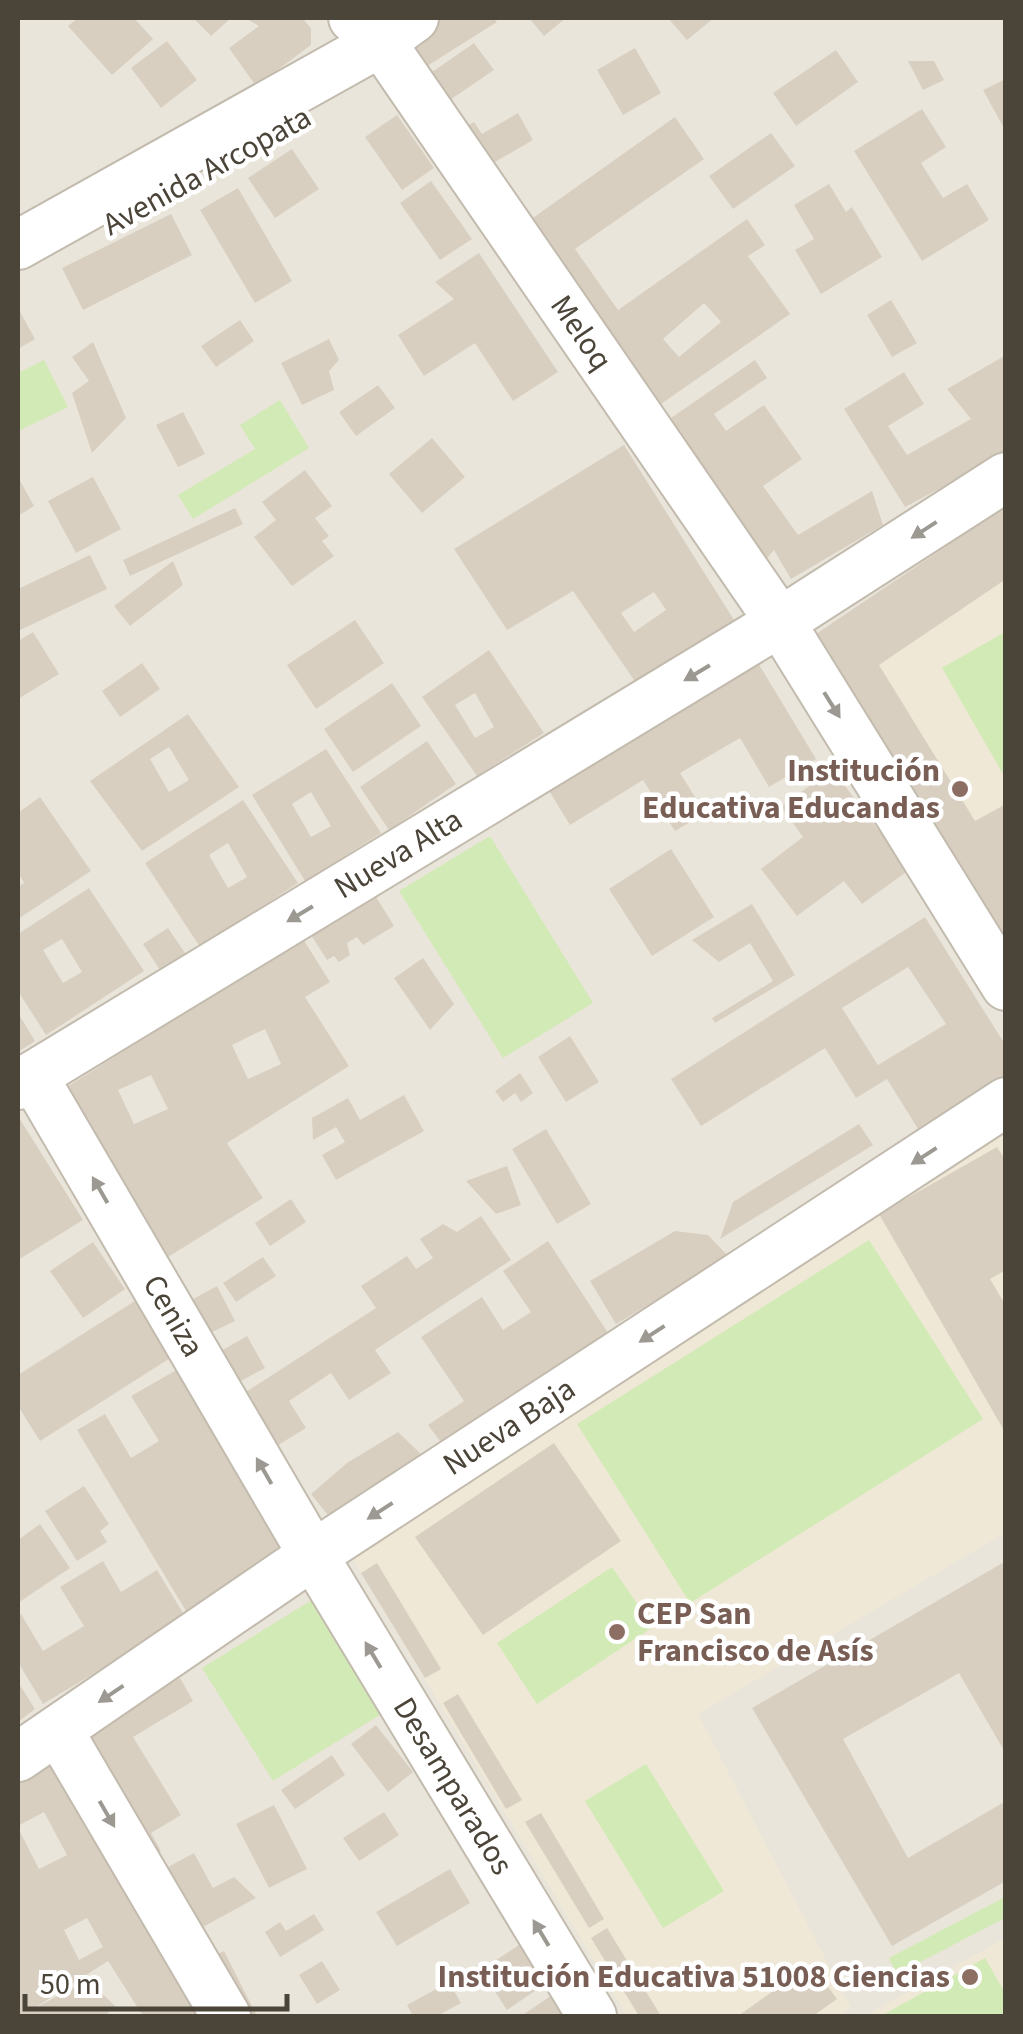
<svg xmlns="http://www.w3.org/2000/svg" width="1023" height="2034" font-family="'Source Sans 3',sans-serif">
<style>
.residential{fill:#eae5da}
.education{fill:#efe8d6}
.green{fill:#d2eab5}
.building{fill:#d8cfc1;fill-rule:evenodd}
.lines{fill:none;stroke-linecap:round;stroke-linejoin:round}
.minor-casing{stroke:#c2bbae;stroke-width:52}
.minor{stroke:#fff;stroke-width:48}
.oneway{fill:#9c9892}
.education-dot{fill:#8d6e63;stroke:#fff;stroke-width:4}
.labels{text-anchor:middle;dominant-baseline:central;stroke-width:9;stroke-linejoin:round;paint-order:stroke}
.street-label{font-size:32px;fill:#4b4439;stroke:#fff}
.education-label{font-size:32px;font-weight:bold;fill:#785e54;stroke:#fff;text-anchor:end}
</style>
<rect width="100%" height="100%" fill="#f6f3ec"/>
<path class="residential" d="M18,18H1005V2016H18Z"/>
<path class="education" d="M1005,514V939L824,639Z
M1006,1124L1005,1533L698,1714L851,2008L838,2016H627L347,1549Z
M1005,1938V2016H865Z"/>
<path class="green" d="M44,360L68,407L18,431V373Z
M280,400L309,448L193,519L178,495L255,449L240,425Z
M1005,632L1006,773L1003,774L942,668Z
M490,836L593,1003L503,1058L399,891Z
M869,1240L983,1419L690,1603L577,1424Z
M612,1567L653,1627L537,1704L497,1643Z
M320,1595L391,1708L273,1781L202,1668Z
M646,1764L724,1891L663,1928L585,1801Z
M1005,1897V1918L897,1974L889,1958Z
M985,1958L1005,1993V2016H881Z"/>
<path class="building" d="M78,18H134L153,39L112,75L68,26Z
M193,18H231L211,36Z
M245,18H302L311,28V45L256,86L229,48L259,26Z
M435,18H493L497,22L416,73L397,42Z
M529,18H566L544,36Z
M668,18H714L687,40Z
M167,41L197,80L161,108L131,68Z
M474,43L494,70L441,106L422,79Z
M635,48L661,93L623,115L597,70Z
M836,50L858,82L796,126L773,93Z
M908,61H934L944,80L923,90Z
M1006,79V132L983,90Z
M922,109L946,147L921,163L943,198L967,184L989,220L922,261L854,151Z
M518,113L533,140L481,170L458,131L474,122L482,134Z
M397,115L434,168L402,190L365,137Z
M675,117L704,159L575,249L618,310L747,219L765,245L748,256L790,314L661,404L530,220ZM704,303L721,322L679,357L663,339Z
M771,133L795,166L733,209L709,176Z
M292,149L319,189L275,218L248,178Z
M431,181L472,239L440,260L400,203Z
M829,184L846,212L852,207L882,257L821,294L795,250L814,239L794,205Z
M238,188L292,281L255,303L200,210Z
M171,214L192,255L83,310L62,268Z
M479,253L558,372L513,401L475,343L424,376L398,335L454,299L435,282Z
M891,300L917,343L892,357L867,315Z
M18,308L35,339L18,349Z
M240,320L254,341L216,367L201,346Z
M329,339L339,360L329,371L334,390L302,405L281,363Z
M93,342L126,418L92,453L72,393L89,381L72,357Z
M1006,355V453L905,507L844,409L904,372L924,404L888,426L907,455L971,419L947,389Z
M755,360L767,378L714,414L726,431L764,405L802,459L763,486L798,535L872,491L883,525L791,579L774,550L762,564L671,418Z
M378,385L395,408L356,436L339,412Z
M183,412L205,454L178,467L156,425Z
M432,438L465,477L422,513L389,474Z
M624,445L734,620L636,683L573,591L507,630L454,549ZM654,592L666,610L634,632L621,613Z
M305,470L332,506L315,518L329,536L322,541L334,556L292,586L254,537L276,520L262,502Z
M18,477L34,506L18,516Z
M93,477L121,529L76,553L48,501Z
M1006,506V579L879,665L975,821L1006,804V969L807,640Z
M235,508L243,524L130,576L123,560Z
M90,555L107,589L18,631V589Z
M173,561L183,585L130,626L114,606Z
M355,620L384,663L316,709L287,665Z
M33,632L59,674L18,699V641Z
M489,650L544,733L477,776L422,697ZM475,693L494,727L475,738L455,705Z
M752,653L816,759L769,787L740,738L680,773L705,813L675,831L643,780L570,825L543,781Z
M142,663L160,689L120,717L102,691Z
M392,683L421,726L353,772L324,729Z
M188,714L239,787L142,851L90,781ZM169,747L189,780L169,792L150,759Z
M427,741L456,784L389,830L360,787Z
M326,749L381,833L305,881L252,795ZM311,792L331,826L311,837L292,804Z
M832,769L909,870L862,904L844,881L797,916L761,869L803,837L781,807Z
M40,797L91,871L18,919V887L24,883L18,872V813Z
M243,800L298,883L200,947L145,863ZM228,843L247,877L228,888L209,855Z
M671,849L714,917L652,956L609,889Z
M89,888L144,971L46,1035L18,991V934ZM62,939L82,972L63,983L43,950Z
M373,892L394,926L363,945L357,937L347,943L350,955L339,962L334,956L327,960L309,932Z
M752,904L795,975L715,1023L712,1018L773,981L750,943L719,962L692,940Z
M925,917L1006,1046V1076L918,1129L887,1079L856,1098L825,1048L701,1126L671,1079ZM908,967L946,1024L878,1065L842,1008Z
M168,928L187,956L162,973L143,944Z
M303,939L330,982L305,997L349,1066L227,1143L263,1198L168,1257L62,1090ZM265,1029L281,1064L248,1079L232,1045ZM151,1075L168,1109L134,1124L118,1090Z
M423,958L454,1004L430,1030L394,978Z
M18,1013L35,1041L18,1052Z
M570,1036L599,1082L566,1102L538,1057Z
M520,1073L533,1093L521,1102L515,1093L503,1102L495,1091Z
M404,1095L424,1131L336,1180L322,1155L345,1142L336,1127L313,1140L312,1118L348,1098L360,1120Z
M18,1116L83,1220L18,1260Z
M859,1124L873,1145L720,1239L733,1202Z
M546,1129L591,1204L557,1224L512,1149Z
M997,1147L1006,1161V1270L990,1279L1006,1306V1434L879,1214Z
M507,1166L521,1205L496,1214L466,1181Z
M291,1199L306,1222L270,1246L255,1223Z
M481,1216L511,1260L375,1350L391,1373L349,1400L331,1373L289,1401L306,1428L270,1450L238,1397L376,1308L361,1286L407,1256L416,1269L433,1258L420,1239L443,1224L457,1232Z
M675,1231L708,1235L729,1257L616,1324L590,1281Z
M548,1241L610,1336L443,1445L428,1425L464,1401L421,1337L482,1297L503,1330L531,1312L503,1271Z
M93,1242L125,1289L83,1318L50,1271Z
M263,1257L276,1276L236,1302L223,1283Z
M217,1286L235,1321L210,1333L193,1299Z
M138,1299L175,1355L40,1441L18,1406V1375Z
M247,1336L265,1368L239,1382L221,1351Z
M187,1364L299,1550L189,1616L77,1430L105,1414L131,1458L159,1441L131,1396Z
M398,1432L423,1456L365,1492L331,1519L311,1494L347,1463Z
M554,1443L621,1541L483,1635L415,1537Z
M84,1486L109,1524L100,1531L107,1542L77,1561L45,1511Z
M40,1524L70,1568L18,1603V1540Z
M103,1561L121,1592L157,1570L186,1618L43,1704L18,1662V1616L21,1614L43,1651L84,1626L60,1587Z
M1006,1561V1754L959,1673L843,1739L908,1858L1006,1801V1881L892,1946L752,1708Z
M377,1563L441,1669L425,1678L361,1573Z
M180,1678L193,1701L133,1737L181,1815L151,1833L161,1851L145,1860L73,1741Z
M18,1682L35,1709L18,1722Z
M458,1694L522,1800L506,1809L443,1703Z
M376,1725L413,1772L388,1792L351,1744Z
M332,1755L345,1775L295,1809L281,1790Z
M51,1762L199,2016H143L108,1961L33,2009L88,1980L115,2006L105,2016H18V1828L39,1869L67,1855L44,1812L18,1826V1783ZM87,1918L103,1947L79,1960L64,1930Z
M274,1805L307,1869L269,1888L236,1824Z
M384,1812L399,1835L359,1861L343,1838Z
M541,1813L604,1919L589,1928L525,1822Z
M194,1853L213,1888L234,1877L256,1898L201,1928L168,1867Z
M450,1869L470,1903L397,1946L376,1912Z
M314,1914L324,1930L280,1957L265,1932L280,1922L286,1931Z
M607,1928L661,2016H639L591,1938Z
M522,1943L548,1982L507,2010L481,1970Z
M224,1951L257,2016H239L210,1958Z
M322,1961L340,1990L317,2004L299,1975Z
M811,1964L837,1999L813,2016H738Z
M449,1982L461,2003L437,2016H413L407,2005Z
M555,1993L571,2016H526L524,2014Z"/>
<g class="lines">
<defs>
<g id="minor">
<path id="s1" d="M353,18L381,42L780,622L1006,986"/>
<path d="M18,245L381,42L414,18"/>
<path id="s2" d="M33,1076L313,1555L592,2016"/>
<path id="s3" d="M18,1085L780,622L1006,477"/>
<path d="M58,1730L226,2016"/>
<path id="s4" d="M18,1757L313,1555L1006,1102"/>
</g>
</defs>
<use href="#minor" class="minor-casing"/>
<use href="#minor" class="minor"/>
</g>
<defs><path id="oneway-solid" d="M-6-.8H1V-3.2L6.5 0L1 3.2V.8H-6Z" transform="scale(2.5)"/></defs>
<g class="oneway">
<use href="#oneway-solid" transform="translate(924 530) rotate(147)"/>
<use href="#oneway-solid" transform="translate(697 673) rotate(149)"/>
<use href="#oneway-solid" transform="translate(832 705) rotate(58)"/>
<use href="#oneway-solid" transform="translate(300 914) rotate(149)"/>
<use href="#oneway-solid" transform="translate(924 1156) rotate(147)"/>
<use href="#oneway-solid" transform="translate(100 1190) rotate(-120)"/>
<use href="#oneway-solid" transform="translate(652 1334) rotate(147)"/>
<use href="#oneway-solid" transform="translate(264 1471) rotate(-120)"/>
<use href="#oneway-solid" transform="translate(380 1511) rotate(147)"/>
<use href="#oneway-solid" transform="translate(373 1655) rotate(-121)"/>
<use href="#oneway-solid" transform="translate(111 1694) rotate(146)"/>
<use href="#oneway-solid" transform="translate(107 1814) rotate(60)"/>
<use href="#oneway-solid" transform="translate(541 1933) rotate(-121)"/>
</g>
<g class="education-dot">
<circle cx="960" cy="789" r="10"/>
<circle cx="617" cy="1632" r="10"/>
<circle cx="970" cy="1977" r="10"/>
</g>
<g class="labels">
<g class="street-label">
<text transform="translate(207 171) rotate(-29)">Avenida Arcopata</text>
<text stroke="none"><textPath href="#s1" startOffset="390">Meloq</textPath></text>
<text stroke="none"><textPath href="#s3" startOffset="445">Nueva Alta</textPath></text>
<text stroke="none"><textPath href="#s2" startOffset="278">Ceniza</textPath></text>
<text stroke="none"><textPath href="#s4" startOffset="592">Nueva Baja</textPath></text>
<text stroke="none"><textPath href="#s2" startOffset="825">Desamparados</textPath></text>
</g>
<g class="education-label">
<text x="940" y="771">Institución<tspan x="940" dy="37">Educativa Educandas</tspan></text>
<text x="637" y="1614" text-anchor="start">CEP San<tspan x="637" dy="37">Francisco de Asís</tspan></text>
<text x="950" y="1977">Institución Educativa 51008 Ciencias</text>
</g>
</g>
<rect width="1023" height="2034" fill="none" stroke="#4b4439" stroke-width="40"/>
<path d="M25 1994v15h262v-15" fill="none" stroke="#4b4439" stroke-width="5"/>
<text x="40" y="1994" font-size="30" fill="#4b4439" stroke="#ffffff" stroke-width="8" paint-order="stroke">50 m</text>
</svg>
